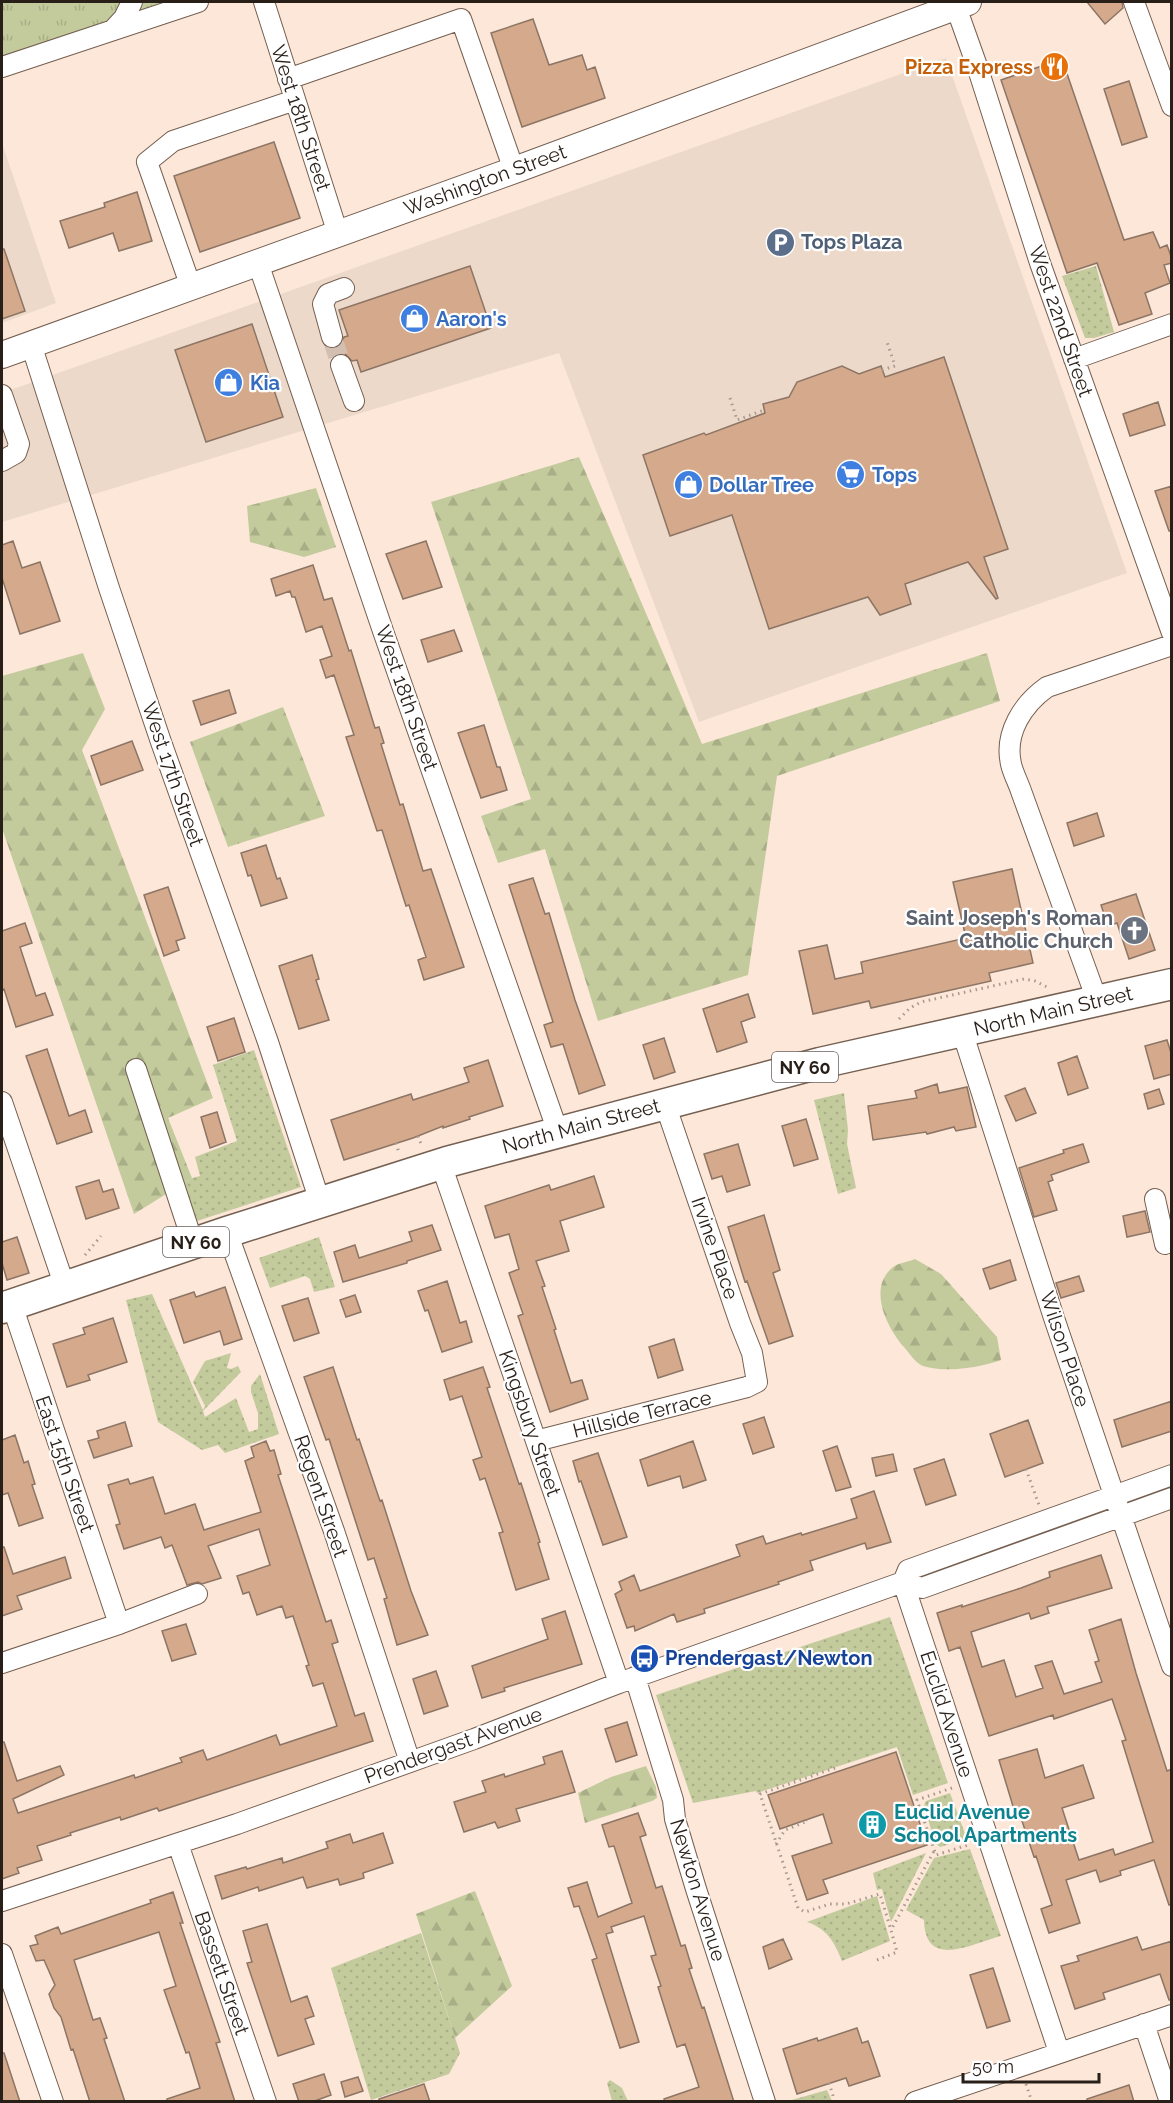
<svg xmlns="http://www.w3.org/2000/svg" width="1173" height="2103" font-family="Raleway,sans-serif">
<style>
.commercial{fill:#edd9ca}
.grass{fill:url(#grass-dots)}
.forest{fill:url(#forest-firs)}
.park{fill:url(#park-tufts)}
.building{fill:#d5a98b;stroke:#8c7565;stroke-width:1.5}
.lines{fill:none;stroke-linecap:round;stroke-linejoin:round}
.minor-tunnel{stroke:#d2bfb2;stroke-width:20;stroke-dasharray:20 10;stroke-linecap:butt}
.minor-casing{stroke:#755f50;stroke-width:22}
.major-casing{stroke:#755f50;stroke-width:28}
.highway-casing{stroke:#755f50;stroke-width:33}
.path{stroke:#a9988d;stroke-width:3;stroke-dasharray:1.5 4.5;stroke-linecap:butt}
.minor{stroke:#fff;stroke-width:20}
.major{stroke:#fff;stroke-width:26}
.highway{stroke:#fff;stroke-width:30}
.labels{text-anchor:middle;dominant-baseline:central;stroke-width:4.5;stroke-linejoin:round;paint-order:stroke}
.shield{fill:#fff;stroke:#68625d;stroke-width:1.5}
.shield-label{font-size:18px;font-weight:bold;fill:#281f18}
.food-label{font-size:20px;font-weight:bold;fill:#c56008;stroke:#fff;text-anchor:end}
.street-label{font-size:20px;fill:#281f18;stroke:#fff}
.service-label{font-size:20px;font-weight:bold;fill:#4e5e75;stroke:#fff;text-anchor:start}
.shop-label{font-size:20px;font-weight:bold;fill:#366cbe;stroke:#fff;text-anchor:start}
.worship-label{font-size:20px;font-weight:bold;fill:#5b616d;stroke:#fff;text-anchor:end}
.transit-label{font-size:20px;font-weight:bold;fill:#164399;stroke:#fff;text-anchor:start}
.culture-label{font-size:20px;font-weight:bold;fill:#0d838f;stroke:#fff;text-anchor:start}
</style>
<defs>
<pattern id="grass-dots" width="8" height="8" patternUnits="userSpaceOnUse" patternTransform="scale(1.5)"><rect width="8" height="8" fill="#c3cb9d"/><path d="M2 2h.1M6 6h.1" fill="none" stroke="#a8ae86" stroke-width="1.8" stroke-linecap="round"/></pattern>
<pattern id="forest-firs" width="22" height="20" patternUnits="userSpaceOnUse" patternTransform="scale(1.5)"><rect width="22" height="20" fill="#c3cb9d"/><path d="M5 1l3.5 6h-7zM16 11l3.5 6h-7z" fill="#a8ae86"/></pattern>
<pattern id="park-tufts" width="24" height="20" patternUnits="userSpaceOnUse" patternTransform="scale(1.5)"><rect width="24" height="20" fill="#c3cb9d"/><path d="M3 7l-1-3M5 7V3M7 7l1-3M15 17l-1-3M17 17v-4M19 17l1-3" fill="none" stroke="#a8ae86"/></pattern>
</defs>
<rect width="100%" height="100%" fill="#fce7d9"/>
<path class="commercial" d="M946,58L1127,573L699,722L559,353L2,522V393Z
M2,143L56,303L2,323Z"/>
<path class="grass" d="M1096,266L1114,332L1094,338H1085L1062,276Z
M254,1050L301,1187L194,1222L179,1186L192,1178L200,1176L195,1157L237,1141L213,1065Z
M844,1093L848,1130L847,1144L856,1188L838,1194L814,1100Z
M319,1237L335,1287L314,1292L310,1279L305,1276L270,1288L259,1258Z
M152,1294L203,1410L205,1406L193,1382L205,1361L231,1353L227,1368L231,1369L238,1366L241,1372L203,1411L205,1417L236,1398L249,1432L258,1429V1413L251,1392V1386L260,1374L279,1434L225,1453L218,1445L202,1450L158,1422L126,1300Z
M890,1617L948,1783L913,1795L897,1747L757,1793L756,1791L693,1803L656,1695Z
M950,1793L967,1839L940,1847L935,1843L924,1805L926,1801Z
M970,1849L1001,1936C971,1944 925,1970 924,1920L906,1910L934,1858Z
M926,1853L891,1922L882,1889L877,1890L873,1873Z
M877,1896L890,1941L842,1961C834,1941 827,1929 807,1922Z
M421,1933L460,2053L449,2074L371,2100L331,1968Z
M610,2080L622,2088L628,2101H612L607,2083Z
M827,2090L832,2101H788Z"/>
<path class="forest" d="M579,457L702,744L987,653L1000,701L777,776L748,975L598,1021L545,849L498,863L481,816L531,799L431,502Z
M316,488L336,547L304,557L250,542L247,506Z
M83,653L105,709L82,750L213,1098L168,1118L192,1178L134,1214L2,828V676Z
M283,707L325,816L228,847L190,742Z
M915,1259L941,1274L997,1337L1001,1360C978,1368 946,1373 923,1366C915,1363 909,1352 903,1346C887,1327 867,1288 893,1267C898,1263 908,1262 915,1259Z
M646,1766L656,1787L657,1798L652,1801L585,1823L578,1793L611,1777Z
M475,1891L512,1986L455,2038L416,1914Z"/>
<path class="park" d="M2,2H177L2,62Z"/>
<path class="building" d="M1087,2H1122L1123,8L1105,24Z
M533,19L549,65L582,55L587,70L595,67L605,98L522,127L491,33Z
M1062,59L1124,240L1153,232L1160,248L1167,245L1172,259V263L1164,265L1170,283L1145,293L1152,314L1119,325L1097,263L1067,273L1001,80Z
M1129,81L1147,137L1122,145L1104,89Z
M274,142L300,218L200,252L174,176Z
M137,192L152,241L119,251L113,233L69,248L60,221L105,207L104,203Z
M2,249H4L25,311L2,319Z
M470,266L491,328L361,372L357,360L352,361L344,353L335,355L333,349L341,345L344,337L348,336L339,310Z
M252,324L283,417L206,442L175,350Z
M944,357L1008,549L984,557L998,598L996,599L968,562L905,584L911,604L880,615L868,597L769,629L732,515L670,536L643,455L704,433L706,435L765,413L763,404L789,397L797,382L842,366L859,374L881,366L885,377Z
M1158,402L1165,425L1130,436L1123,414Z
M1172,486V531H1169L1155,491Z
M13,541L22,568L40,562L60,621L20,634L2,578V545Z
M426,541L442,587L403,599L386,554Z
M313,565L324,600L332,598L349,651L351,650L375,728L379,727L384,743L381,744L400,805L403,804L423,871L431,869L464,967L424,980L418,960L426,957L409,905L406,906L382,830L377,831L346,737L354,735L334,675L326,678L320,660L332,656L322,626L306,632L295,597H292L290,591L276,596L271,579Z
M454,630L462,651L428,662L421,640Z
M229,690L236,713L201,725L193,701Z
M484,725L497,767H500L507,790L481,798L458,733Z
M132,741L143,770L101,785L91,756Z
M1097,813L1104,836L1074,846L1067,823Z
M266,845L277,879L280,878L287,898L261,906L251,875L248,876L241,853Z
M1012,869L1033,963L989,973L991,981L871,1008L869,1001L813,1014L799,951L827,945L835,979L863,973L861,962L966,938L953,882Z
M533,878L545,914L549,913L575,1000L605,1085L579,1094L563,1044L551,1047L544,1025L553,1022L509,885Z
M168,887L185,938L176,941L179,950L164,956L144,895Z
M1136,894L1155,950L1129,959L1117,923L1108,926L1101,905Z
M25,923L32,943L20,947L36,996L45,993L53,1015L16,1027L4,989L2,990V931Z
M312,955L319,979L316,980L329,1020L299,1029L279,966Z
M748,994L755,1017L741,1022L747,1042L717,1052L703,1009Z
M234,1018L245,1052L218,1061L207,1027Z
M664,1038L675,1072L654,1079L643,1045Z
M1167,1040L1172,1056V1074L1154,1079L1145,1046Z
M47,1049L69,1116L85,1110L92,1132L57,1144L26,1056Z
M1077,1056L1088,1088L1068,1095L1058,1063Z
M488,1060L503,1106L469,1117L470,1119L443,1128V1126L413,1138L344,1160L331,1120L411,1094L413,1100L469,1082L464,1068Z
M937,1084L939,1093L967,1087L976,1127L956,1131L954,1127L927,1134L926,1132L873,1140L868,1106L917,1098L915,1091Z
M1025,1088L1036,1113L1016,1121L1005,1096Z
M1159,1089L1164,1104L1148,1109L1144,1094Z
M217,1112L226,1142L210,1148L201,1117Z
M806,1119L818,1159L794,1166L782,1126Z
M738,1144L750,1185L727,1192L722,1176L712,1179L704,1154Z
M1083,1144L1089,1162L1051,1175L1053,1180L1048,1182L1057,1210L1034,1217L1019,1168L1064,1153L1063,1150Z
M594,1176L604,1207L560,1221L569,1251L536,1261L545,1286L542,1287L556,1329L554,1330L571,1383L582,1380L588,1399L550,1412L518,1316L523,1314L509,1273L519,1269L509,1234L495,1238L485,1206L549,1185L551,1190Z
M99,1180L103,1192L113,1189L119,1208L86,1219L76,1187Z
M1145,1211L1150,1232L1127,1237L1123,1216Z
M764,1215L780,1270L773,1273L793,1336L769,1344L747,1281L745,1282L728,1227Z
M432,1225L441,1250L407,1261V1263L343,1282L334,1252L355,1245L359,1258L412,1241L409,1232Z
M17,1237L29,1273L7,1280L2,1263V1242Z
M1010,1260L1016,1280L990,1289L983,1269Z
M1079,1276L1084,1291L1061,1298L1056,1283Z
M447,1281L460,1323L466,1321L472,1342L442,1352L428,1310L425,1311L418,1291Z
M225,1287L242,1339L224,1345L220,1331L184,1343L170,1300L194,1292L196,1297Z
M355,1295L361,1312L346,1317L340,1300Z
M308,1298L319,1333L294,1341L282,1306Z
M113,1318L127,1362L88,1375L90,1380L67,1387L53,1344L85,1334L83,1328Z
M674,1339L683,1370L658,1378L649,1347Z
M333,1367L357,1440L359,1439L380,1501L382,1500L411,1591L428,1635L397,1645L384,1599L387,1598L374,1558L368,1560L329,1439L326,1440L304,1377Z
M483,1367L490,1387L487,1388L519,1484L521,1483L540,1542L538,1543L549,1579L516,1590L499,1533L503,1532L485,1478L480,1480L473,1460L482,1457L462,1396L450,1400L444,1380Z
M1172,1401V1431L1122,1447L1114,1420Z
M764,1417L774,1447L753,1454L743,1424Z
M1028,1420L1043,1463L1005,1477L990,1434Z
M125,1422L132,1446L94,1458L88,1441L99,1438L97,1431Z
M15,1435L24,1463L28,1461L35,1484L32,1485L43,1518L19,1526L8,1493L2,1495V1440Z
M266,1441L270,1451L274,1450L281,1474L278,1475L326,1622L331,1620L338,1642L332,1644L355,1716L364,1713L373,1741L159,1811L157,1808L121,1820L120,1817L70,1833L71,1835L37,1846L42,1860L17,1868L19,1873L2,1879V1742H4L17,1781L60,1766L64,1775L13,1799L18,1813L134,1775L135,1778L182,1762L180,1758L203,1750L207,1760L276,1735L280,1745L337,1726L323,1683L313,1686L306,1666L309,1665L293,1616L286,1618L282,1606L257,1615L249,1592L243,1594L237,1576L270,1565L259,1529L208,1546L221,1578L202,1584L198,1582L187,1585L172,1545L165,1548L161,1537L124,1549L116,1525L120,1524L108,1485L128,1479L130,1484L153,1477L165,1514L195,1504L204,1530L261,1512L245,1461L254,1457L251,1447Z
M693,1441L706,1480L683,1488L680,1476L648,1486L640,1460Z
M837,1446L851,1487L836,1491L823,1451Z
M598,1453L627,1537L603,1545L581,1481L579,1482L573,1461Z
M893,1454L897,1471L876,1476L872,1458Z
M944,1459L956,1495L926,1505L914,1469Z
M874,1491L891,1542L867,1549L865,1543L810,1561L813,1570L778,1582L779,1584L704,1609L705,1613L677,1622L674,1614L635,1631L634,1626L627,1628L615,1594L622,1590L619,1582L634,1575L640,1591L740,1556L736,1545L763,1536L766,1544L801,1533L802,1535L857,1518L851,1499Z
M2,1547H4L13,1574L65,1557L71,1578L17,1596L22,1609L2,1616Z
M1101,1555L1112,1588L1047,1607L1049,1613L1031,1619L1029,1613L971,1632L982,1667L1004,1660L1016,1697L1043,1688L1035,1666L1052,1661L1064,1694L1102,1682L1095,1662L1099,1661L1089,1630L1121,1619L1136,1673L1167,1771L1172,1769V1904L1169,1905L1154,1860L1120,1871L1121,1875L1100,1882L1096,1870L1066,1880L1080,1923L1049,1933L1041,1909L1052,1905L1036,1856L1034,1857L1020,1815L1016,1816L999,1760L1037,1749L1045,1778L1083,1765L1094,1798L1062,1808L1079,1860L1113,1849L1115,1855L1153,1842L1122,1741L1126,1740L1112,1699L1054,1719L1053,1715L989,1736L960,1647L949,1651L937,1613L962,1605V1607L1021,1588L1050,1577L1049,1572Z
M565,1611L582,1664L504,1688L505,1691L482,1698L472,1666L548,1639L542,1619Z
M186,1624L196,1654L172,1661L162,1631Z
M436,1671L448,1706L424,1714L413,1679Z
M627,1722L637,1755L616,1762L605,1729Z
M562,1751L575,1792L516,1809L520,1821L498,1828L495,1822L464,1832L454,1802L486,1792L482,1781L504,1774L505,1777L545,1764L543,1757Z
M896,1752L927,1845L823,1880L828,1893L807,1900L792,1856L832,1843L823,1814L780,1829L768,1795Z
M638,1813L646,1835L640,1837L656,1888L662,1886L681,1946L685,1945L692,1968L689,1969L702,2008L704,2007L734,2102H665L664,2099L699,2087L685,2044L677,2047L668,2019L658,1987L661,1986L651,1956L656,1955L644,1916L611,1927L613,1932L606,1934L639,2042L620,2048L592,1960L597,1958L579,1906L574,1907L568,1888L587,1882L598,1917L632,1903L614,1846L609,1847L602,1825Z
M383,1833L393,1863L363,1873L364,1878L340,1885L338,1879L307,1888L303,1877L259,1891L258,1887L222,1899L215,1876L246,1867L247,1869L282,1858L283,1863L328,1848L326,1842L350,1834L353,1843Z
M173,1892L183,1923H180L220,2042L216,2043L235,2102H167V2099L200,2088L189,2052L186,2053L164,1990L176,1986L159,1932L74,1960L93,2020L100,2018L107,2038L104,2039L125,2102H90L73,2049L71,2050L61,2017L54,2008L49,1994L55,1985L44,1960L36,1961L30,1946L38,1944L35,1936L58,1927L61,1934L151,1903L150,1900Z
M267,1924L291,2002L307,1996L314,2016L305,2019L314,2044L278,2056L247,1963L252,1962L243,1931Z
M1137,1937L1142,1950L1172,1941V2000H1169L1160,1974L1103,1993L1105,1999L1075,2009L1061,1966L1079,1961L1077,1956Z
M783,1939L792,1959L769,1969L763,1947Z
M993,1968L1010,2021L987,2028L970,1975Z
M857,2028L862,2043L868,2041L880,2076L849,2086L846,2078L797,2094L783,2049L817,2038L818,2041Z
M2,2053H4L20,2102H2Z
M324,2074L331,2095L312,2102H299L293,2084Z
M358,2077L363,2091L345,2097L341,2082Z
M424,2084L430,2102H379V2099Z
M1129,2085L1134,2102H1087V2099Z"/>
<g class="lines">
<path class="minor-tunnel" d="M332,337L341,365"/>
<defs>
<path id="minor" d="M264,2L338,234
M1134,2L1172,106
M956,7L977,66L1040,263L1172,633
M113,30L124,18L132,2
M2,67L198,2
M288,79L461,19L514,170
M258,263L383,631L558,1132
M191,287L147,162L173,141L295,100
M332,337L323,304L328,294L344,288
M31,344L109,588L161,742L268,1042L320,1202
M1074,359L1172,324
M341,365L354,401
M2,395L19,444L16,453L2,461
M1097,1000L1021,791C1018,782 1013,773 1011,764C1004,733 1023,704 1047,687L1172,645
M962,1031L1054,1318L1172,1666
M136,1069L193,1243
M2,1102L65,1287
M441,1164L619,1683
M1155,1199L1165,1244L1172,1241
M227,1232L334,1531L410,1762
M12,1305L119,1624
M536,1441L747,1387L757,1382L752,1353L740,1323L665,1104
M903,1582L1059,2052
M903,1582L908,1570L1172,1475
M903,1582L922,1588L1172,1498
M2,1663L119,1624L197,1594
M635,1677L673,1800L675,1819L696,1889L765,2102
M178,1844L266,2102
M2,1901L237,1824L474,1739L619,1683L903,1582
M2,1954L53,2102
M1144,2024L1170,2102
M915,2102L1172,2015"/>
<path id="major" d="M2,355L520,168L968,2"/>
<path id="highway" d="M2,1308L227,1232L447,1162L820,1063L1172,984"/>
</defs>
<use href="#minor" class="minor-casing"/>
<use href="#major" class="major-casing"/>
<use href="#highway" class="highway-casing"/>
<path class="path" d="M882,370L895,366L886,339
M730,398L737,420L764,410
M899,1019L910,1008L921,1002L1024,979L1035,981L1047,987
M418,1136L421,1144
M396,1143L399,1153
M85,1255L101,1236
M1026,1469L1039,1505
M835,1768L760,1794L798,1908L805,1912L830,1904H846L880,1894L891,1930
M952,1788L917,1800L936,1855L971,1844
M776,1844L785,1830L808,1821L807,1820
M877,1960L897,1952L891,1930L934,1851
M829,2083L835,2102
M1026,2084L1032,2102"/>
<use href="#minor" class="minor"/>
<use href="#major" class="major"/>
<use href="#highway" class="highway"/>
</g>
<defs>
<symbol id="restaurant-disc" viewBox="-11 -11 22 22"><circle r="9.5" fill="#e8710a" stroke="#fff"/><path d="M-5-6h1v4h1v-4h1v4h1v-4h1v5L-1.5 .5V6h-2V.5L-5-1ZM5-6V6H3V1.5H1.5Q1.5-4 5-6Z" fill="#fff"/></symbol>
<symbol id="parking-disc" viewBox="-11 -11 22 22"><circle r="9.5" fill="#5c6f8a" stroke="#fff"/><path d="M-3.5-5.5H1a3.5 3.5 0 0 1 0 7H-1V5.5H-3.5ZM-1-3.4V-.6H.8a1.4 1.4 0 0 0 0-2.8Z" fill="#fff"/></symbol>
<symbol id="shop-disc" viewBox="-11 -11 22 22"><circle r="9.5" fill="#3f7fe0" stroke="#fff"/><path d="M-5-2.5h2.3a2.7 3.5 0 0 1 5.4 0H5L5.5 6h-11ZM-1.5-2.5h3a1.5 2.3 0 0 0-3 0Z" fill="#fff"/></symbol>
<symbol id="supermarket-disc" viewBox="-11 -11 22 22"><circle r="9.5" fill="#3f7fe0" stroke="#fff"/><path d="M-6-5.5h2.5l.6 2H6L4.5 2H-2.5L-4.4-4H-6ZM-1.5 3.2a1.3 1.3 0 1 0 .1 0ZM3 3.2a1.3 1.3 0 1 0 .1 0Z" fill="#fff"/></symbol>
<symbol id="church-disc" viewBox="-11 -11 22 22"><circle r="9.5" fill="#6b7280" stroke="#fff"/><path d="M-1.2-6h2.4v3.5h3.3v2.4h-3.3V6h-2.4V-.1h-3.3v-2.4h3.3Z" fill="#fff"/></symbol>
<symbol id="bus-disc" viewBox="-11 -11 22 22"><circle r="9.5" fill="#1a4fb4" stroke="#fff"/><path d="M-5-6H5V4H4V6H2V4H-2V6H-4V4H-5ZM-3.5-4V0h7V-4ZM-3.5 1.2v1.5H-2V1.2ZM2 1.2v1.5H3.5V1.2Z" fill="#fff"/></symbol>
<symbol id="building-disc" viewBox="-11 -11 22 22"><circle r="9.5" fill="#0f9aa8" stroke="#fff"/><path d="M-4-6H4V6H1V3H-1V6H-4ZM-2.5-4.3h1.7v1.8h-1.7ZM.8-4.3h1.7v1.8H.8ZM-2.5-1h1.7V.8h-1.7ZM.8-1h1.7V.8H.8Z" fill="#fff"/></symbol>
</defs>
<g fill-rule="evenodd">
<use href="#restaurant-disc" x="1038" y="50" width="33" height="33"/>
<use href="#parking-disc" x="764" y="226" width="33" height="33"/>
<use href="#shop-disc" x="398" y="302" width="33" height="33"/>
<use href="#shop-disc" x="212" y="366" width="33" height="33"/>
<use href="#supermarket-disc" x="834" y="458" width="33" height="33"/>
<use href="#shop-disc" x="672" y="468" width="33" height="33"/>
<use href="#church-disc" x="1118" y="914" width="33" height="33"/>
<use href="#bus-disc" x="628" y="1642" width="33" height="33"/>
<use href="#building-disc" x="856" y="1808" width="33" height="33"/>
</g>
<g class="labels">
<g class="shield">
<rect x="772" y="1052" width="66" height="30" rx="4.5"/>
<rect x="163" y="1227" width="66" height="30" rx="4.5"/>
</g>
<g class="shield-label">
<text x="805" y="1067">NY 60</text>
<text x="196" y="1242">NY 60</text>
</g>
<g class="food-label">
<text x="1033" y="67">Pizza Express</text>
</g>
<g class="street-label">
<text transform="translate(301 118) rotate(72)">West 18th Street</text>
<text transform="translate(485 180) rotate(-20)">Washington Street</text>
<text transform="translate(1061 321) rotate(71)">West 22nd Street</text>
<text transform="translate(407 698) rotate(71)">West 18th Street</text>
<text transform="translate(173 774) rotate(71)">West 17th Street</text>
<text transform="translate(1053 1011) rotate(-13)">North Main Street</text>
<text transform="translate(581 1126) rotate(-15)">North Main Street</text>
<text transform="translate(715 1248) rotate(71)">Irvine Place</text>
<text transform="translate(1065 1349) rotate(72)">Wilson Place</text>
<text transform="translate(642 1414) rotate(-14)">Hillside Terrace</text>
<text transform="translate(530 1423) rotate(71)">Kingsbury Street</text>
<text transform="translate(65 1464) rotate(71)">East 15th Street</text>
<text transform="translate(321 1496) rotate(71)">Regent Street</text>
<text transform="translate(947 1714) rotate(72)">Euclid Avenue</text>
<text transform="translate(453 1745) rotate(-20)">Prendergast Avenue</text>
<text transform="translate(698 1890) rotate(73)">Newton Avenue</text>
<text transform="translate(222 1973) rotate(71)">Bassett Street</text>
</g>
<g class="service-label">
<text x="801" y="242">Tops Plaza</text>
</g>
<g class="shop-label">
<text x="436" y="319">Aaron's</text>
<text x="250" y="383">Kia</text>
<text x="872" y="475">Tops</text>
<text x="709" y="485">Dollar Tree</text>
</g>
<g class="worship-label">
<text x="1113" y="918">Saint Joseph's Roman<tspan x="1113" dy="23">Catholic Church</tspan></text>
</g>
<g class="transit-label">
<text x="665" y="1658">Prendergast/Newton</text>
</g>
<g class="culture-label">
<text x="894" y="1812">Euclid Avenue<tspan x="894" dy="23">School Apartments</tspan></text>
</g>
</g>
<rect width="1173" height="2103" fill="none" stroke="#281f18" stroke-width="6"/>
<path d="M963 2073v9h136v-9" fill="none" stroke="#281f18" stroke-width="3"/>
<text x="972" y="2073" font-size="18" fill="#281f18" stroke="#ffffff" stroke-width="4.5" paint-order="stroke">50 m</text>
</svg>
